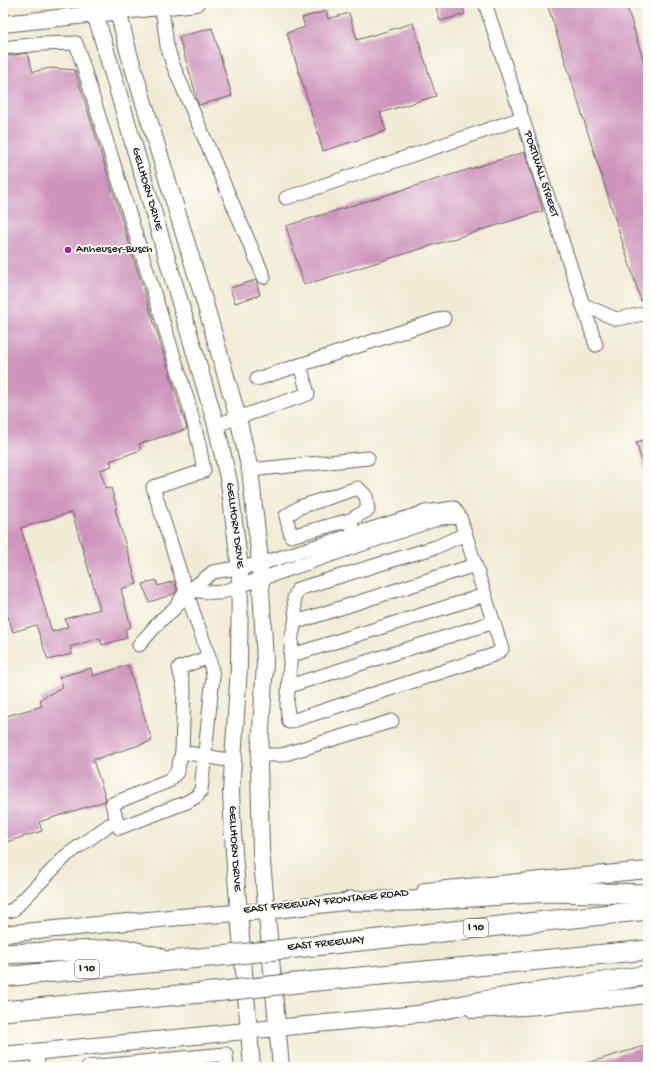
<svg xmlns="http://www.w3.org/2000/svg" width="651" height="1070" font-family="'Gochi Hand',sans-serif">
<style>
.building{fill:#ce93bc;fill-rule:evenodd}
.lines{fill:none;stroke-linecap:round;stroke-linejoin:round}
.minor-casing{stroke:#66645c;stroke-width:15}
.major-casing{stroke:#66645c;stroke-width:18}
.highway-casing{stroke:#66645c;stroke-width:21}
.minor{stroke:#fff;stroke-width:13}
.major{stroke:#fff;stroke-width:16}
.highway{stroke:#fff;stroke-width:19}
.highway-bridge-casing{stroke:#66645c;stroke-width:21;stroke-linecap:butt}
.highway-bridge{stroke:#fff;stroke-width:19}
.poi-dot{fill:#b5179e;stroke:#fdfcf7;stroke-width:1.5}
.labels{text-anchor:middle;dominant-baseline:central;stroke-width:4;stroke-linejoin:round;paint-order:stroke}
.shield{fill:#fdfcf7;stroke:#605f5e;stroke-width:1}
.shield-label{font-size:11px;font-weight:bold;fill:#1c1c1c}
.street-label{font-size:12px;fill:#1c1c1c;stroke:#fdfcf7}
.poi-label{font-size:12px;fill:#1c1c1c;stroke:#fdfcf7;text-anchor:start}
</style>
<rect width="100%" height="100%" fill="#fdfcf7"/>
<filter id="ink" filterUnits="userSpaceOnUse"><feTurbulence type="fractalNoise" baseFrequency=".025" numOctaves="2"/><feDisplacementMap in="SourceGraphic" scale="8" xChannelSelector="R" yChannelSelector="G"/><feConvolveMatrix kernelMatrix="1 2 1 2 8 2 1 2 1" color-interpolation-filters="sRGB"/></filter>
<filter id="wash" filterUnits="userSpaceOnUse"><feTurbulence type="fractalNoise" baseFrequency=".012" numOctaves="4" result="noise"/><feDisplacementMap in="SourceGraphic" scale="16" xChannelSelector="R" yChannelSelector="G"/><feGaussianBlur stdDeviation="0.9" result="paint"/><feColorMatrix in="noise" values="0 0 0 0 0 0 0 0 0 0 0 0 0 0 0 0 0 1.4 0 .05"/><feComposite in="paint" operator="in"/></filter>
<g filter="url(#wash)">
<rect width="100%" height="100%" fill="#f0ebd4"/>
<g id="blocks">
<path class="building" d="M435,3H462L465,14L440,21Z
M547,3H626L648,76V299L641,301Z
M326,11L328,19L349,13L357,40L413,23L436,96L380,113L386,131L323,151L287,33L305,27L302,18Z
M212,28L232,96L199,105L179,37Z
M27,53L33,72L50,68L75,70L187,429L139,444L141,450L110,461L112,466L100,470L106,489L111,488L117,508L115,509L137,584L121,589L131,627L125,629L127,638L102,645L100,638L70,647L72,654L48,660L36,625L13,632L8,616L3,618V57ZM72,512L100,609L65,619L68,627L52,632L21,528Z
M525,152L543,211L304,285L286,226Z
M256,280L260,295L235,303L230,288Z
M648,439V475H646L636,442Z
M156,580L158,586L174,581L177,590L174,594L149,602L143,584Z
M128,665L152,741L93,760L106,799L105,801L39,822L42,831L3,843V717L42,706L40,699L63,687L59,677L91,668L93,676Z
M648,1045V1067H581V1065Z"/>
</g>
</g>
<g filter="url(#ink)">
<use href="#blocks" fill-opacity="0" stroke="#66645c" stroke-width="1"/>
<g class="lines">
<defs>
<g id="minor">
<path id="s1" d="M485,3L596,345"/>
<path d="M162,7L167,46L173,65L264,277"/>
<path d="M3,48L40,44L76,43L189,405L199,444L204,471L153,487L186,591L209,657L213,676L201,790L197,796L187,802L119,828L112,804L169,781L177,772L182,752L184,689L179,668L209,657"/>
<path d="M286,198L522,118"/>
<path d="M582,304L616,319L648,313"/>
<path d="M257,379L300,365"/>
<path d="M216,425L308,394L300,365L444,318"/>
<path d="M250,470L368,458"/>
<path d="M460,517L454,508L425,512L260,564L213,572L190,590L219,593L440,518L460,517L502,649L496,654L289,722L287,706L292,635L296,619L294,598L298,589L436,547L465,534"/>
<path d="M350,520L368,510L366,496L358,488L300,507L286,516L291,536L350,520L357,542"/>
<path d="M296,619L303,620L475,565"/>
<path d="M139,645L161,620L176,607L186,591L190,590"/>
<path d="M291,653H299L485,595"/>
<path d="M289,686L494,622"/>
<path d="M182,752L233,761"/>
<path d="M259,755H282L392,721"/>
<path d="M3,912L13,910L67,855L109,825L117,822"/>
<path d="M37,1052L38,1067"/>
<path d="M88,1067L226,1054L227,1067"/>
</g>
<g id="major">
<path id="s2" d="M92,3L216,425L229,482L240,569L239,667L231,792L234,854L252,1067"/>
<path d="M116,3L129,54L204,300L238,418L250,470L259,551L265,662L259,765L261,851L281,1067"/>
<path d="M3,24L196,3"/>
<path d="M425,891L648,870"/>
<path d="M3,934L180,917L266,911L362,900"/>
<path d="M474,1010L539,1006L648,995"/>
<path d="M3,1055L437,1012"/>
</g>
<path id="highway" d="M350,901H410L548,892L648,894
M304,947L648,910
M3,954L124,949L158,957
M3,977L230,955
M306,982L648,950
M3,1011L223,991
M426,1013L483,1001L648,975"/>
</defs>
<use href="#minor" class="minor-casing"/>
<use href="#major" class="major-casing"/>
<use href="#highway" class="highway-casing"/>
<use href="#minor" class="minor"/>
<use href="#major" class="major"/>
<use href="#highway" class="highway"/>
<defs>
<path id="highway-bridge" d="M230,955L304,947
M223,991L306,982"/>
</defs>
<use href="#highway-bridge" class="highway-bridge-casing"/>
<use href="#highway-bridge" class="highway-bridge"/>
</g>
</g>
<circle class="poi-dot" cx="68" cy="250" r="4"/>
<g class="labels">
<g class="shield">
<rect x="464" y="919" width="24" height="18" rx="3"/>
<rect x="75" y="960" width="24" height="18" rx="3"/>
</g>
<g class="shield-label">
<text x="476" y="928">I 10</text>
<text x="87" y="969">I 10</text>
</g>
<g class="street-label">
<text stroke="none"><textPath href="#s1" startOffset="180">PORTWALL STREET</textPath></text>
<text stroke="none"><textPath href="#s2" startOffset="194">GELLHORN DRIVE</textPath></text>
<text stroke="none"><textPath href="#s2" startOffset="542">GELLHORN DRIVE</textPath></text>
<text stroke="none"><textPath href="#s2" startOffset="866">GELLHORN DRIVE</textPath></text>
<text transform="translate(326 902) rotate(-6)">EAST FREEWAY FRONTAGE ROAD</text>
<text transform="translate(326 944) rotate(-6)">EAST FREEWAY</text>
</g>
<g class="poi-label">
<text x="76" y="250">Anheuser-Busch</text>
</g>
</g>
<rect width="651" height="1070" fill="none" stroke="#fdfcf7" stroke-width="16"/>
</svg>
